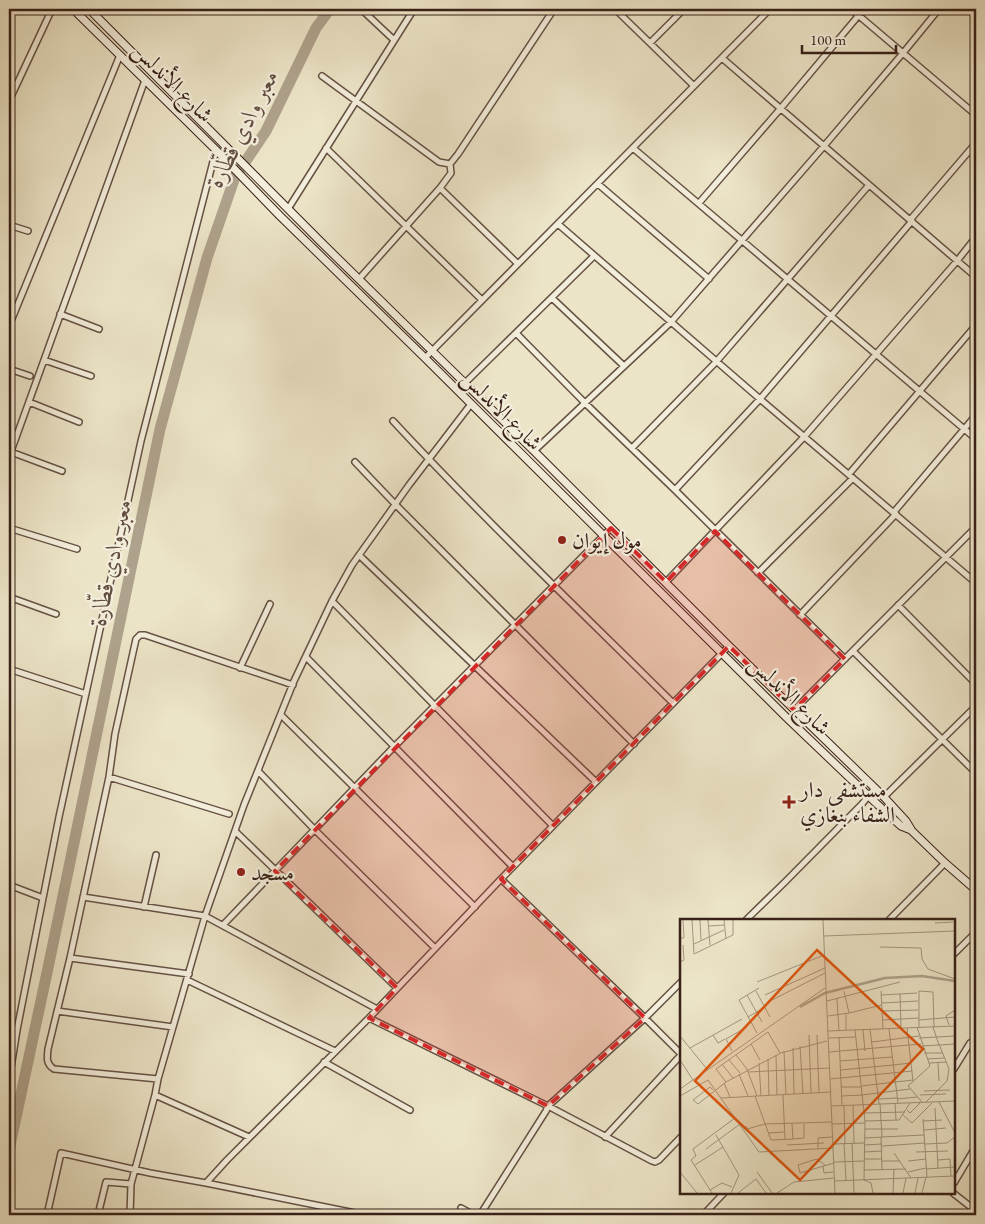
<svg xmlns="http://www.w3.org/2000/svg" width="985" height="1224" font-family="'EB Garamond',Amiri,serif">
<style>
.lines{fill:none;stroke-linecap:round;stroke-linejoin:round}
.river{stroke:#afa28c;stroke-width:11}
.street-casing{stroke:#655244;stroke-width:8}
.secondary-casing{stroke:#382118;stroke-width:9}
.street{stroke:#f3eddb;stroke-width:5}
.secondary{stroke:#f3eddb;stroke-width:7}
.marked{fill:#d62828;fill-opacity:0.2;stroke:#d62828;stroke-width:4;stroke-dasharray:10 6;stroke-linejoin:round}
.poi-dot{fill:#8f2418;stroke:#f3eddb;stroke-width:2}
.labels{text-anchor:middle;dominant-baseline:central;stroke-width:4.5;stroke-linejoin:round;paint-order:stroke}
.street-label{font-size:22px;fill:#382118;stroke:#f3eddb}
.poi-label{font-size:22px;fill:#382118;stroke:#f3eddb;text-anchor:start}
.water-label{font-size:24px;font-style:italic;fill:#624e41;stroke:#f3eddb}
.inset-river{fill:none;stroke:#afa28c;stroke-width:2.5}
.inset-road{fill:none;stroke:#a49681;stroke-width:1}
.view{fill:#df560d;fill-opacity:0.15;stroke:#df560d;stroke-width:2.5}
.inset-edge{fill:none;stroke:#382118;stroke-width:2.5}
</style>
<rect width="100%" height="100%" fill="#ece4c7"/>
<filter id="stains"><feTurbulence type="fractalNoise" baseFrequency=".004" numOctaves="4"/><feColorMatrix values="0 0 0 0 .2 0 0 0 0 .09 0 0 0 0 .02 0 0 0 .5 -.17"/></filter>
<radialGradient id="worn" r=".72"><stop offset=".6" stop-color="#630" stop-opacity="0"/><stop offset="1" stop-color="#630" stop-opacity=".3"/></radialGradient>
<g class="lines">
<path class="river" d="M9,1150L48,968L160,429L207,258L235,177L266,131L316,28L330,9"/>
<defs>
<path id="street" d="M361,9L394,40
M615,9L694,86
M851,9L976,115
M650,43L684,9
M722,58L976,277
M322,76L439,162L450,164L458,154L554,9
M9,101L52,9
M326,148L482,300
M633,148L976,439
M598,184L709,279
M440,188L518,264
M699,203L781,108L864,9
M288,209L414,9
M910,220L976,143
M558,224L760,399L976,583
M9,225L28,231
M359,279L440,188L451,173L450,164
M552,298L624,366
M60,314L99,329
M9,326L120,55
M516,333L585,403L675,490L845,659
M425,358L770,9
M44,360L91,376
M9,369L30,376
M465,383L594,256
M29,402L79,422
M393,421C483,518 579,610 673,703
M632,448L716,362L869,185
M534,451L671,322L824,146L903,53L939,9
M11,452L62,471
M9,457L145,80
M355,462L396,505L634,744
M849,474L976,325
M675,490L760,399L912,221
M894,512L976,415
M9,528L77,549
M359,555L596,782
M758,573L853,478
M666,582L804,437L957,261L976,237
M9,597L56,614
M332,601L553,826
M898,605L976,684
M800,615L896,514
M853,651L976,773
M306,657L513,867
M240,668L270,604
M9,669L86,694
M794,710L976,527
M281,715L475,907
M258,771L315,830L435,948
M109,777L229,814
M884,797L976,706
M235,831L397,988
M501,879L645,1018L681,1054
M9,885L43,898
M83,897L205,916L377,1009
M144,907L156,855
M746,920L786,881L862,804L875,788
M889,920L945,863
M223,925L390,751L611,528
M954,954L976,932
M70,958L189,974
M187,980L335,1051
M57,1011L173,1027
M369,1018L548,1106L652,1161L655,1162L659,1160L681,1137
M324,1062L410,1110
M954,1069L970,1043L973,1041L976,1042
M158,1079L54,1069C46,1064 47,1058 48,1049L70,958L109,777L115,734L136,639L140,635H145L293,685
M9,1080L17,1030L59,817L141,441L216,150
M155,1095L249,1137
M605,1137L681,1055
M206,1183L227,1160L369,1018L501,879L729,646
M954,1183L976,1146
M953,1193L976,1211
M461,1208L474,1215
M47,1215L61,1153L150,1173L206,1183L365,1215
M98,1215L106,1182L131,1184
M130,1215L131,1184L155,1095L158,1079L205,916L244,805L294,681L332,601L352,565L409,485L471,404
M480,1215L546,1111L548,1106L645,1018L681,982
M703,1215L724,1193"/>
<path id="secondary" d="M73,9L216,150L280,216L425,358L786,717L877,804L901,826L911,830
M89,9L322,243L534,451L729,646L884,797L906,821L912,831L945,863L976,890"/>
</defs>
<use href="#street" class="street-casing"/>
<use href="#secondary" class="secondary-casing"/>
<use href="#street" class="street"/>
<use href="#secondary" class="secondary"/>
</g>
<path class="marked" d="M611,528L666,582L715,531L845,659L794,710L729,646L501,879L645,1018L548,1106L369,1018L397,988L275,871Z"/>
<g class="poi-dot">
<circle cx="562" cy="540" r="5"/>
<path d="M786.5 794.5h5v5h5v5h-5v5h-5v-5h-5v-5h5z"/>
<circle cx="241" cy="872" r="5"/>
</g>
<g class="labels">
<g class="street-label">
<text transform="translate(173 82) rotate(45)">شارع الأندلس</text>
<text transform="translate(502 410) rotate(45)">شارع الأندلس</text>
<text transform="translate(790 695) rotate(44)">شارع الأندلس</text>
</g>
<g class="poi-label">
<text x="572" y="540">مول إيوان</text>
<text x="800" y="789">مستشفى دار<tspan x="800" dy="25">الشفاء بنغازي</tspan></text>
<text x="251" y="872">مسجد</text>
</g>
<g class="water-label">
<text transform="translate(242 128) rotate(-63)">معبر وادي قطّارة</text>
<text transform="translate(110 562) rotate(-78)">معبر وادي قطّارة</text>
</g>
</g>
<g transform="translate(680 919)">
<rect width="275" height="275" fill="#ece4c7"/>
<path class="inset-river" d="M120,88L145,74L205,59L242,57L275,62"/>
<path class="inset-road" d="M12,1L14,35L53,16V1M20,1L21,21M28,1L30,26M44,1L46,20M143,1L155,274M255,4L273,3M29,7L44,6M144,17L275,12M0,19H4L3,1M14,25L44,11M200,28L241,29L242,40L248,50L275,60M0,43L4,41L3,26M77,63L144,36M76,72L90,98M164,72L169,94L202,86M201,72L203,110M220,75L221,108M67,76L82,103M85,76L145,49M201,76L237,74M157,80L159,112M147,82L220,63M88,83L145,54M202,84L238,82M202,92L238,91M166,95V111M148,97L169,94M68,98L85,88M203,101L239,99M239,101L275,98M269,106L266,97L275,91M237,108L250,147L228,167L242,183M239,108V72L253,73L254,108M227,109L233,162M190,110L199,185M209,110L218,184M175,111L185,202L219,201L230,184M183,111L185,132M147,112L275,107M77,114L59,81L79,69M33,116L38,124L45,120M129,116L131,174M137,116L139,174M0,117L27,150M159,118L162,186M149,119L175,118M239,119L275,117M192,123L239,117M71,125L80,141M259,126L275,125M120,127L123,175M242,127L259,126L253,108M10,129L62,100M113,129L114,175M52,132L46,120L67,108M104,132L106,176M149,133L241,125M244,134H262M56,136L67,150L77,177M96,136L97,176M88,140L89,176M247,140L264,139M0,141L13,161M49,141L60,154M160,142L212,138M79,144L81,177M249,144L266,143M258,144L259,162M42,145L53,159M213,146L231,144M161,151L213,146M68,153L149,149M59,155L68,177M150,160L232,152M46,163L36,150L88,113L100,134M44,164L50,178M181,167L233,161M161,168H181M0,170L145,69M33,171L30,168L13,181L18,185L46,163L101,134L147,122M244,172L270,171M103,176L105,221M182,176L230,170M240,176L266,175M0,177L28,161L79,233L153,229M75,177L91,221L113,220L112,205M161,177L182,176M41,179L151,173M199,180L217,179M217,180L237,178M246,183L267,162L269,150L259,125M259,183L275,214M215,184L216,201M200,185L202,218L244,216M164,186L165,225M173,186L174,224M152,187L275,182M255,189L258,249M227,191L230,194L240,184M184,194L225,193M223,196L232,204L252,184M243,200L247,258M185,202L184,261L191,264L193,274M243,202L262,201M152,205L185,204M66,207L67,210L85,205L152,203M185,210H218M244,211L266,209M88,214L104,213M36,216L59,256L51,274M201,218L202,250M185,219L202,218M113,220L124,219V205M172,224L174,274M153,225L184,224M164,225L166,261M245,225L267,224L275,218M107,226L144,224M184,226L202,225M202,227L245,224M138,229V219L152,218M26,230L60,205M184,233L202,232M236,233L268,232M214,234L231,259M184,240H202M258,241L270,240L271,257M202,242H220M228,242L246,240M154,243L184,242M15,246L43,228M145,246L137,240L118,246L120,254L154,244M143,247L144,254L153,253M246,250L275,248M184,251L226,250M0,253L17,274M77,253L92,274M228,253L246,249M154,262L275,257M30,271L42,264L52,268M32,274L11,241L16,237L13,230L55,199M58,274L76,260L86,274M97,274L114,263L154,259M213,274L214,250M223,274L226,259M235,274L238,259M242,274L246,258"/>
<path class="view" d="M137,31L243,130L120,261L15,162Z"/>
<rect width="275" height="275" class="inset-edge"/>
</g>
<rect width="985" height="1224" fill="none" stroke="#ece4c7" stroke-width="30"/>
<rect x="10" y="10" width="965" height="1204" fill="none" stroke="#382118" stroke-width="2.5"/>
<rect x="15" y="15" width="955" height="1194" fill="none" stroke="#382118"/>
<path d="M802 45v8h94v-8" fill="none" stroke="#382118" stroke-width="2.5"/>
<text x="810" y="45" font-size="15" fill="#382118" stroke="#f3eddb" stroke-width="4" paint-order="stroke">100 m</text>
<rect width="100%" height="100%" filter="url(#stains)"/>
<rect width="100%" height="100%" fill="url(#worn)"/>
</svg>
